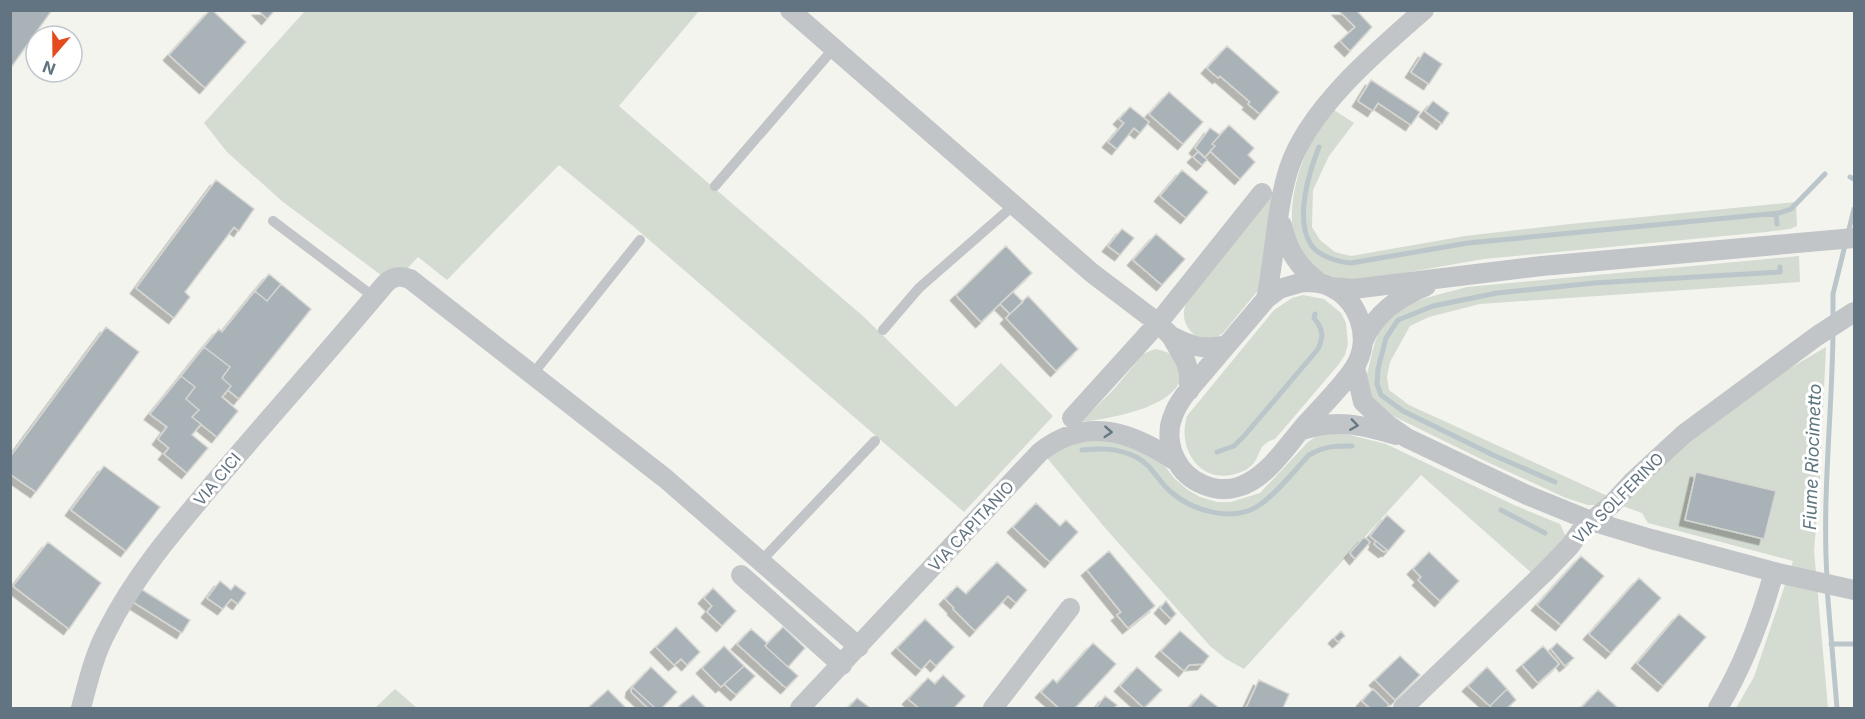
<svg xmlns="http://www.w3.org/2000/svg" width="1865" height="719" font-family="Inter,sans-serif">
<style>
.green{fill:#d4dbd0}
.lines{fill:none;stroke-linecap:round;stroke-linejoin:round}
.stream{stroke:#bac6ca;stroke-width:5}
.building{fill:#a9b2b6;stroke:#d5d5d2;stroke-width:1.5;filter:url(#shadow)}
.lane{stroke:#c1c5c8;stroke-width:10}
.street{stroke:#c1c5c8;stroke-width:20}
.oneway{stroke:#677885}
.labels{text-anchor:middle;dominant-baseline:central;stroke-width:6;stroke-linejoin:round;paint-order:stroke}
.street-label{font-size:16px;fill:#627481;stroke:#fff}
.water-label{font-size:18px;font-style:italic;fill:#5e777f;stroke:#fff}
</style>
<defs>
<filter id="shadow"><feDropShadow dx="-5.5" dy="5.5" stdDeviation="0" flood-color="#0004"/></filter>
</defs>
<rect width="100%" height="100%" fill="#f4f4ef"/>
<path class="green" d="M305,11H699L619,106L864,317L956,407L1001,363L1053,416L964,512L633,226L559,165L447,280L418,257L393,284L283,202L227,152L204,123Z
M1334,110L1354,123L1329,156L1313,190L1312,227L1320,240L1335,252L1351,256L1465,236L1570,224L1796,202L1797,226L1790,229L1766,232L1484,259L1364,280C1279,282 1282,208 1308,148C1314,134 1324,122 1334,110Z
M1273,191L1260,288L1223,333L1214,339L1197,337C1184,327 1180,314 1188,299Z
M1799,256L1800,282L1480,304L1429,317L1410,326L1390,362L1387,377L1389,390L1409,405L1612,498L1597,505H1588L1566,498L1483,460L1387,413L1372,398L1366,382L1367,374C1371,360 1373,342 1381,329C1396,301 1439,295 1467,287Z
M1303,295L1324,299L1341,313L1346,323L1348,344L1345,355L1339,364L1276,438C1274,440 1270,440 1268,442C1255,449 1262,464 1241,472C1203,488 1176,451 1187,416L1274,310L1292,298Z
M1826,347L1819,497L1814,550L1828,708H1736L1754,677L1793,561L1648,523L1642,513L1620,505L1669,451L1765,383Z
M1155,349C1165,351 1178,355 1181,366C1190,406 1109,419 1081,422L1115,388L1143,354Z
M1342,433L1386,444L1514,505L1560,524L1566,537L1535,576L1421,475L1244,669L1226,659L1210,646L1106,529L1047,458L1066,444L1112,438L1157,456L1175,479L1188,490L1200,497L1217,502H1231L1260,493L1308,442L1318,435Z
M395,689L417,708H375Z"/>
<g class="lines">
<path class="stream" d="M1319,147C1309,172 1295,218 1310,243C1317,256 1338,262 1351,263L1468,243L1779,213L1791,209L1825,174
M1850,177L1854,179
M1776,214L1777,224
M1833,321V294L1854,209
M1082,450C1101,448 1118,448 1136,457C1152,465 1158,481 1171,492C1194,512 1235,523 1261,504C1279,491 1294,471 1309,455C1324,446 1335,446 1352,446
M1217,452L1234,446L1245,435L1318,349C1324,336 1323,329 1314,318L1315,314
M1555,482L1493,455L1403,411L1381,395L1377,384L1378,369L1386,338L1398,320L1433,306L1497,293L1594,283L1780,272V267
M1501,510L1545,533
M1827,578C1822,496 1832,415 1833,333
M1827,588L1837,708
M1831,644H1854"/>
</g>
<path class="building" d="M10,10H52L10,69Z
M210,10H212L246,42L205,88L169,55Z
M258,10H275L267,19Z
M1338,10H1356L1372,27L1350,51L1340,41L1355,27Z
M1227,46L1279,92L1260,114L1248,104L1250,102L1220,76L1218,78L1207,68Z
M1424,52L1442,64L1429,84L1411,72Z
M1371,80L1420,112L1411,125L1378,103L1373,111L1358,101Z
M1169,92L1203,122L1183,144L1149,114Z
M1433,101L1449,113L1442,124L1425,111Z
M1130,107L1149,122L1140,133L1134,128L1117,149L1108,142L1124,123L1119,119Z
M1229,125L1254,148L1248,155L1255,162L1240,179L1210,151L1215,146L1212,144Z
M1210,128L1220,135L1212,144L1215,146L1205,157L1195,148Z
M1198,152L1207,160L1202,165L1193,157Z
M1182,170L1208,192L1186,218L1160,196Z
M216,180L254,209L239,231L234,227L185,292L190,297L174,318L136,288Z
M1122,229L1134,238L1120,255L1108,246Z
M1156,234L1185,259L1162,285L1133,260Z
M1006,246L1032,273L981,322L956,295Z
M269,274L281,284L267,301L255,291Z
M281,284L311,309L239,399L228,390L231,386L222,378L230,367L204,347L219,329L222,332L255,291L267,301Z
M1013,292L1023,302L1010,314L1000,304Z
M1028,296L1078,349L1056,371L1006,318Z
M106,327L139,352L36,492L10,474V457Z
M204,347L230,367L222,378L231,386L222,397L238,411L217,437L192,417L199,410L186,399L195,387L181,376Z
M181,376L195,387L186,399L199,410L192,417L201,424L192,435L208,448L187,473L164,454L169,448L158,439L167,427L150,414Z
M104,466L160,507L126,551L71,510Z
M1696,472L1776,491L1764,539L1685,520Z
M1036,503L1060,526L1066,520L1078,532L1050,562L1013,527Z
M1387,515L1405,531L1388,551L1370,536Z
M1364,537L1370,542L1355,559L1350,553Z
M1376,541L1387,550L1384,552L1374,544Z
M48,542L101,583L69,629L13,586Z
M1109,551L1155,606L1128,628L1117,615L1121,612L1087,570Z
M1429,552L1459,581L1440,601L1418,580L1421,577L1413,569Z
M1581,556L1604,576L1561,625L1537,605Z
M997,562L1027,590L1016,603L1008,596L975,631L953,609L954,608L945,599L957,586L966,594Z
M1639,578L1661,598L1611,653L1589,634Z
M220,581L231,590L235,585L246,593L238,604L231,599L223,609L207,598Z
M713,588L736,611L722,626L707,612L712,606L704,598Z
M141,589L190,620L182,633L133,602Z
M1166,601L1176,614L1171,619L1160,608Z
M1679,614L1706,637L1663,686L1637,663Z
M925,619L954,647L936,666L930,660L921,670L897,648Z
M676,627L700,652L687,665L681,659L674,665L656,647Z
M783,627L805,648L788,667L765,646Z
M751,629L767,643L765,646L798,676L786,688L737,644Z
M1180,631L1209,656L1203,664L1189,665L1184,671L1161,651Z
M1341,631L1345,636L1338,642L1334,638Z
M1093,643L1116,664L1075,708H1059L1041,692L1053,679L1057,683Z
M1557,643L1574,658L1565,666L1551,649Z
M724,646L744,666L721,687L702,668Z
M1543,646L1559,664L1538,683L1522,665Z
M1400,656L1420,675L1395,700L1375,680Z
M744,666L755,676L736,695L724,684Z
M651,667L677,692L662,708H655L632,687Z
M1137,667L1162,690L1144,708L1120,686Z
M1487,667L1507,689L1490,706L1468,686Z
M943,675L965,696L954,708H919L908,699L928,678L935,684Z
M1259,680L1289,694L1283,708H1246Z
M632,687L655,708H648L631,692Z
M1373,689L1389,705L1386,708H1370L1362,701Z
M1507,689L1516,700L1507,708H1492L1490,706Z
M608,690L626,708H588Z
M1598,690L1618,708H1581Z
M1201,694L1219,708H1189Z
M693,695L706,708H681L679,706Z
M1105,696L1117,705L1114,708H1096Z
M857,698L870,708H848Z"/>
<g class="lines">
<path class="lane" d="M715,186L834,48
M273,221L374,297
M883,330L919,288L1014,205
M532,375L640,240
M761,561L875,441"/>
<path class="street" d="M790,10L1092,273L1158,323L1171,336L1186,362L1189,373V391
M1282,225C1288,251 1298,267 1320,283
M1303,282C1312,282 1321,282 1329,286C1358,299 1371,335 1357,363C1348,381 1319,409 1304,426C1286,447 1266,479 1238,487C1215,494 1187,482 1176,460C1169,447 1167,430 1173,416C1179,399 1193,385 1204,372C1225,347 1246,323 1266,299L1279,289Z
M1332,287L1353,289L1542,266L1854,238
M1266,299C1275,257 1276,208 1289,168C1309,108 1377,51 1424,10
M1171,336C1193,347 1202,350 1227,345
M1363,342C1375,313 1398,298 1426,286
M1355,367L1363,402L1388,425L1407,438L1527,495L1591,521L1651,539L1774,572L1854,590
M1072,418L1158,323L1262,193
M1300,431C1335,418 1362,425 1396,435
M741,575L842,665
M81,708C88,682 94,655 107,631C134,577 174,530 213,484C270,417 329,351 385,284C393,276 400,275 410,279L666,479L859,647
M800,708L1040,452C1087,415 1132,432 1177,462
M993,708L1070,608
M1403,708L1545,572L1570,546L1582,529L1612,504L1633,481L1684,434L1817,336L1854,312
M1718,708C1743,666 1761,619 1774,572"/>
</g>
<defs><path id="oneway-chevron" d="M-2-3.5L2.5 0L-2 3.5" fill="none" stroke-width="1.6" stroke-linecap="round" stroke-linejoin="round" transform="scale(1.5)"/></defs>
<g class="oneway">
<use href="#oneway-chevron" transform="translate(1354 425) rotate(8)"/>
<use href="#oneway-chevron" transform="translate(1108 432) rotate(4)"/>
</g>
<g class="labels">
<g class="street-label">
<text transform="translate(217 479) rotate(-50)">VIA CICI</text>
<text transform="translate(1618 498) rotate(-45)">VIA SOLFERINO</text>
<text transform="translate(971 526) rotate(-47)">VIA CAPITANIO</text>
</g>
<g class="water-label">
<text transform="translate(1812 457) rotate(-88)">Fiume Riocimetto</text>
</g>
</g>
<rect width="1865" height="719" fill="none" stroke="#627481" stroke-width="24"/>
<g transform="translate(54 54) rotate(200)"><circle r="28" fill="#ffffff" stroke="#c0c7cd" stroke-width="1.5"/>
<path d="M0-4.5L10 22L0 15L-10 22Z" fill="#e5491e"/>
<text y="-9" font-size="16" font-weight="bold" text-anchor="middle" fill="#627481">N</text>
</g>
</svg>
